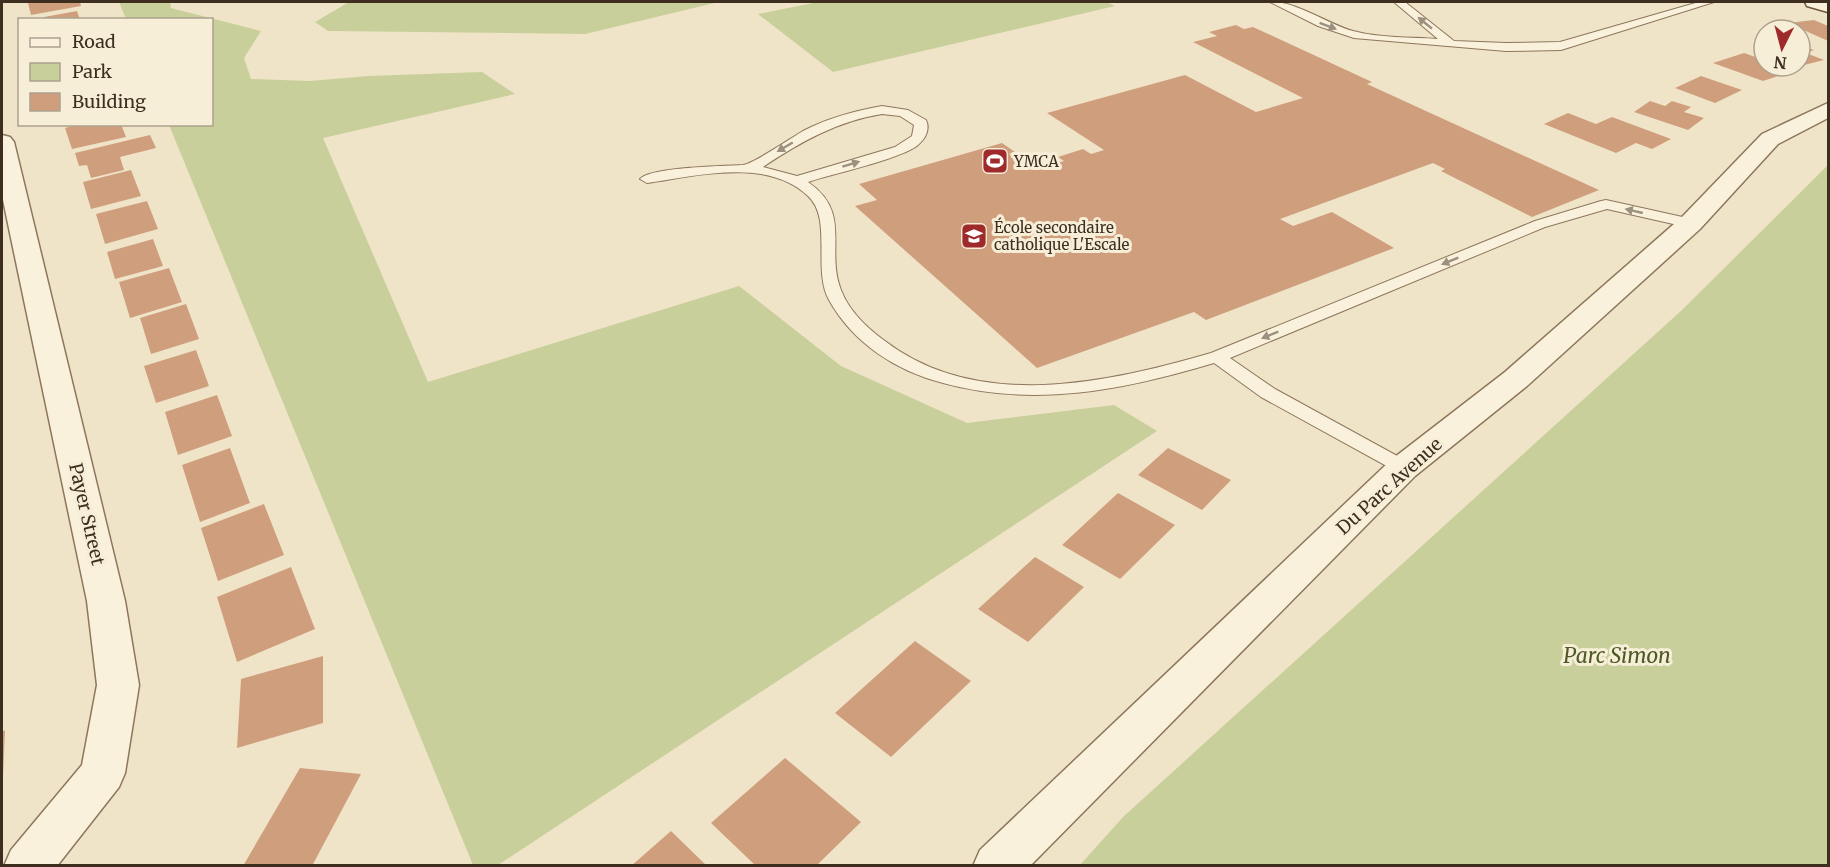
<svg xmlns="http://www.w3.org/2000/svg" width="1830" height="867" font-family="Merriweather,serif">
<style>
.green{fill:#c9cf9b}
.building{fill:#cf9f7d}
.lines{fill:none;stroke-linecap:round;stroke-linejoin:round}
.lane-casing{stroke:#8d765c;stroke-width:2}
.street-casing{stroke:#8d765c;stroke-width:3}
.secondary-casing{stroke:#6f573f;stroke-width:3}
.lane{fill:#faf1dc;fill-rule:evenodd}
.street{fill:#faf1dc;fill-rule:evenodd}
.secondary{fill:#faf1dc;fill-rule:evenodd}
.oneway{fill:#9c907e}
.labels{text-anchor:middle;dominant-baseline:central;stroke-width:6;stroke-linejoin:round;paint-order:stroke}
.far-poi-label{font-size:15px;fill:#3d2e20;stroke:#f7eed8;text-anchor:start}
.street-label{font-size:18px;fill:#3d2e20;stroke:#f7eed8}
.near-park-label{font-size:21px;font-style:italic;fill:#4d5a26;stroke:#f7eed8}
</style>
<rect width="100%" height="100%" fill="#f0e4c8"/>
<path class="green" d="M119,2H170L171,8L261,31L244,58L251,79L310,81L368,76L482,72L515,94L323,138L428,382L739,286L841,366L967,423L1114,405L1157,431L498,865H473L169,125L212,124V20L126,19Z
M349,2H719L585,34L328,31L315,22Z
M818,2H1106L1115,6L833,72L758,14Z
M1828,165V865H1080L1123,817L1682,310Z"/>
<path class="building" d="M37,2H80L81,6L31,15L28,3Z
M77,11L80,20H45L44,17Z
M1814,20L1828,26V41L1788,23Z
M1236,25L1244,29L1253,27L1372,82L1367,84L1599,190L1532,217L1441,171L1445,169L1433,163L1280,219L1293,226L1332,212L1394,248L1206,320L1194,312L1037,368L855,206L877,200L859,184L1002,143L1015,152L1009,154L1032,170L1064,161L1058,157L1083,149L1091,154L1104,150L1047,113L1185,75L1256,112L1303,98L1193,42L1217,36L1209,32Z
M1800,45L1814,50L1806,53L1824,60L1800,66Z
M1744,53L1764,60V66H1785L1775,70L1785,74L1763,81L1713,63Z
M1701,76L1742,90L1715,103L1675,88Z
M1650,101L1665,106L1672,101L1691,107L1684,112L1704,118L1688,130L1634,112Z
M1568,113L1596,124L1612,117L1671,139L1652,149L1636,143L1616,153L1544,124Z
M80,124H121L126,137L72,149L65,128Z
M150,135L156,148L120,157L124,170L91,178L87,165L79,166L75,153Z
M131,170L141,196L91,209L83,182Z
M147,201L158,229L105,244L96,214Z
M153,239L163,266L115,279L107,252Z
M169,268L182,302L130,318L119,282Z
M186,304L199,339L151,354L140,318Z
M196,350L209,386L156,403L144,366Z
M217,395L232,436L178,455L165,412Z
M230,448L250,503L200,522L182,465Z
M1168,448L1231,480L1202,510L1138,475Z
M1118,493L1175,525L1120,579L1062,545Z
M264,504L284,555L218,581L201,528Z
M1035,557L1084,587L1028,642L978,609Z
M291,567L315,629L237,662L217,597Z
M915,641L971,681L891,757L835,713Z
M323,656V723L237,748L241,679Z
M5,730L3,777H2V732Z
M785,758L861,822L816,866H756L711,823Z
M300,768L361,774L312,866H243Z
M671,831L707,866H631Z"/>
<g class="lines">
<defs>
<path id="lane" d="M1270,2C1294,0 1328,24 1353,31C1379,38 1411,37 1438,39L1394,2H1405L1454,41L1506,43L1560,42L1699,2H1714L1561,50L1506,51L1354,38L1318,26Z
M882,106L908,110L926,120C930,129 926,138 918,145C901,159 832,174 808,182C853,213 825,249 841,290C849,311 867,328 885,341C978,412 1107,383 1211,353L1535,221L1601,201L1606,200L1696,220L1699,223L1691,228L1607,209L1545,227L1230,358L1275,389L1410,463L1413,468L1410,473L1403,475L1261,397L1214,363C1124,390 1035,408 943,383C896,371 853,343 829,300C812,270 833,219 808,196C767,157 697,176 647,183L640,179C650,167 725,166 743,165C753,164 791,138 803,131C828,118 854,111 882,106ZM882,114L900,116L914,125L912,136L895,147L797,176L763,167C800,142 838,121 882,114Z"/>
<path id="street" d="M1828,103V118L1778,144L1700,229L1527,386L1415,476L1030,866H973L980,850L1391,460L1505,372L1682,217L1762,134Z
M2,135L10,137L14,142L125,601L139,685L125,773L119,787L57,866H4L11,850L82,765L97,685L87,601L2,195Z"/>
<path id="secondary" d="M1805,2H1828V12L1807,6Z"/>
</defs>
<use href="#lane" class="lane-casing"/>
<use href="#street" class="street-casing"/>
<use href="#secondary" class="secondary-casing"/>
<use href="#lane" class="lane"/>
<use href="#street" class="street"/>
<use href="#secondary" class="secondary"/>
</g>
<defs><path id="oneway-solid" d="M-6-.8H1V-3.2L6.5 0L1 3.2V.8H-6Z" transform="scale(1.5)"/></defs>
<g class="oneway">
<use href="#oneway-solid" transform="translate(1425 23) rotate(-141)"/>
<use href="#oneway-solid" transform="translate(1328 26) rotate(21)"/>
<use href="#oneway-solid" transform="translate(785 147) rotate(150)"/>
<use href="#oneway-solid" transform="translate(851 164) rotate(-17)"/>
<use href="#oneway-solid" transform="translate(1634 211) rotate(-167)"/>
<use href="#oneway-solid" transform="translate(1450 261) rotate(158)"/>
<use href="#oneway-solid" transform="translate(1270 335) rotate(158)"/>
</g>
<defs>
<symbol id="stadium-square" viewBox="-11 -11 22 22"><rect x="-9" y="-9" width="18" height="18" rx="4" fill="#9e2a2b" stroke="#f7eed8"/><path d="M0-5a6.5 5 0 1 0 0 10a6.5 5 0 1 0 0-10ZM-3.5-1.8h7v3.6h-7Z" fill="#fff"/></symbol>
<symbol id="school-square" viewBox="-11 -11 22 22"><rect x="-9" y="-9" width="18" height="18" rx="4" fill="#9e2a2b" stroke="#f7eed8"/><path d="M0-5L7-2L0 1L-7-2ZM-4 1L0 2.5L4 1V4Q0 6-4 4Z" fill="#fff"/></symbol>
</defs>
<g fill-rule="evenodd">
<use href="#stadium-square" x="980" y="146" width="30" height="30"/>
<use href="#school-square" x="959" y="221" width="30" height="30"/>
</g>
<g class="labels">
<g class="far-poi-label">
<text x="1014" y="161">YMCA</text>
<text x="994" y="227">École secondaire<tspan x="994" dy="17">catholique L'Escale</tspan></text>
</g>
<g class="street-label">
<text transform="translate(1389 486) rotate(-42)">Du Parc Avenue</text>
<text transform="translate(87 514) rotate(77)">Payer Street</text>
</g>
<g class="near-park-label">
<text x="1617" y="655">Parc Simon</text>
</g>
</g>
<rect width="1830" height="867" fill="none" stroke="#3d2e20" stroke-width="6"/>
<rect x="18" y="18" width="195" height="108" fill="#f7eed8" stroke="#ada18e" stroke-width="1.5"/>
<rect x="30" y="38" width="30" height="9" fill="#faf1dc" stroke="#ada18e" stroke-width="1.5"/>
<text x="72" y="48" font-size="18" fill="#3d2e20">Road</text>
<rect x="30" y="63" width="30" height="18" fill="#c9cf9b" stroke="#ada18e" stroke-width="1.5"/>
<text x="72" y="78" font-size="18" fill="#3d2e20">Park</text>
<rect x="30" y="93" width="30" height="18" fill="#cf9f7d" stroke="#ada18e" stroke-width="1.5"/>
<text x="72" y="108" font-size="18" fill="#3d2e20">Building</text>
<g transform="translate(1782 48) rotate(186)"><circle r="28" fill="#f7eed8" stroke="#ada18e" stroke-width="1.5"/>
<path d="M0-4.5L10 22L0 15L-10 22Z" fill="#9e2a2b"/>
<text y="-9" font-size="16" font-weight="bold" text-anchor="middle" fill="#3d2e20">N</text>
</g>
</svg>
